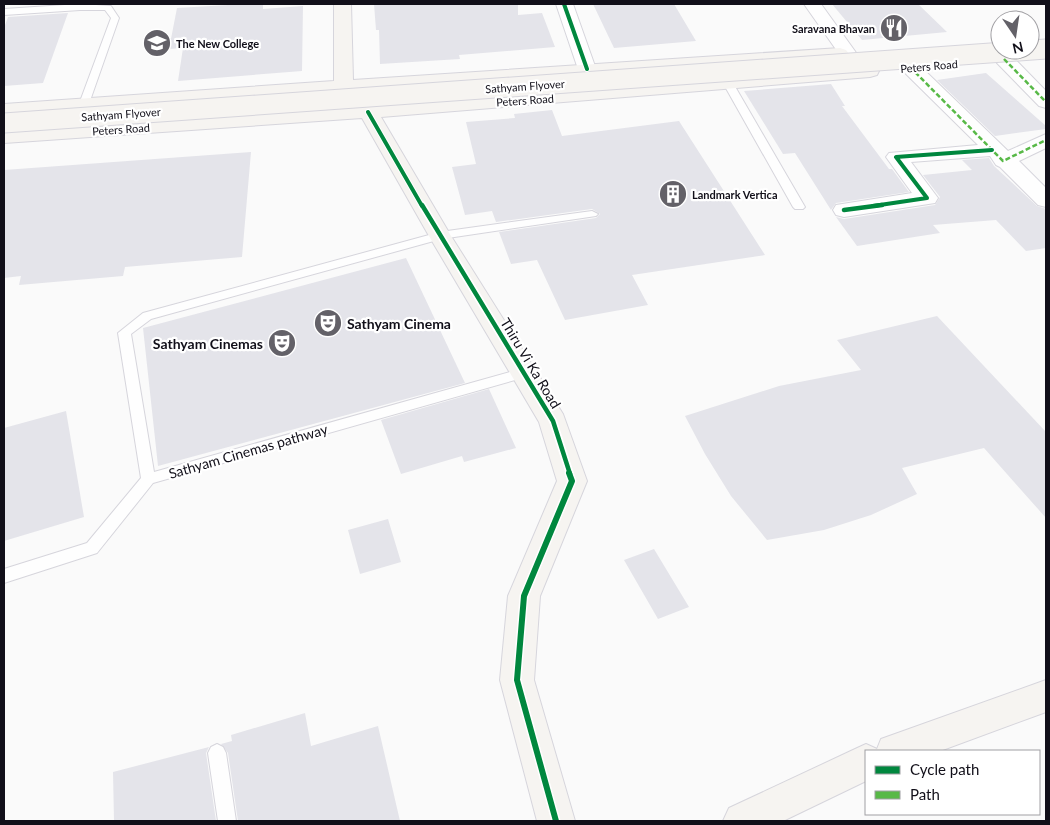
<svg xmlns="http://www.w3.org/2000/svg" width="1050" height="825" font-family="Lato,sans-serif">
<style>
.building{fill:#e4e4ea}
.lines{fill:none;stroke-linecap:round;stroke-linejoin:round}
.lane-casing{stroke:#d6d5dc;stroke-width:2}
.street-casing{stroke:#d6d5dc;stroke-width:2}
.secondary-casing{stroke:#d6d5dc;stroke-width:2}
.lane{fill:#fefefe;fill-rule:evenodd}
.street{fill:#fefefe;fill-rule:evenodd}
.secondary{fill:#f6f4f1;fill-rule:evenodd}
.secondary-bridge-casing{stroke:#d6d5dc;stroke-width:21;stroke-linecap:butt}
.secondary-bridge{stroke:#f6f4f1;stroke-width:19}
.quiet{stroke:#58b947;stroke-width:2.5;stroke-dasharray:5 2.5;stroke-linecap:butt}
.cycleway-far2-casing{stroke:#fff;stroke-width:6}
.cycleway-far1-casing{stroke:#fff;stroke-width:8}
.cycleway-casing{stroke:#fff;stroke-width:9}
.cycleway-far2{stroke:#00873e;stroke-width:4}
.cycleway-far1{stroke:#00873e;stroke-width:4.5}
.cycleway{stroke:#00873e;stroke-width:6}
.labels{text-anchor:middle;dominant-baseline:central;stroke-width:4.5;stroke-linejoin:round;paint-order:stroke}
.far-poi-label{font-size:11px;font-weight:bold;fill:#110f19;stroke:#fff;text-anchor:start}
.far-street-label{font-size:11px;fill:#110f19;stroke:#fff}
.poi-label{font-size:14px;font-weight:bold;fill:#110f19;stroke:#fff;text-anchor:start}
.street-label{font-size:14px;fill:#110f19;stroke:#fff}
</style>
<rect width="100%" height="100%" fill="#fafafa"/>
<path class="building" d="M245,4H263V9L303,6L302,71L178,81L183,48L169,49L177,8Z
M374,4H518V15L542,13L555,47L459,55L460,59L380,64L379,30H376Z
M593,4H674L696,41L614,48Z
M832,4H918L947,32L862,40Z
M68,13L43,83L4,86V28L8,17Z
M986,73L1046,126V129L995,136L937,80Z
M831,84L845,106H842L889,169H892L909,192L836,203L831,210L795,153L783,154L744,91Z
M552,110L562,136L679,121L765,255L632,275L648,305L565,320L537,260L511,264L499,232L596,218L600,214L592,209L496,222L492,211L465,215L452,167L476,164L466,122L515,118L514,114Z
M251,152L242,257L125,267L123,276L19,285L21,276L4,278V170Z
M989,158L994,166L1037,206L1046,209V248L1026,251L996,220L933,225L940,233L857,246L836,217L844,219L935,205L940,197L923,175L972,170L962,160Z
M406,258L465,383L158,466L143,328Z
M937,316L1046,432V518L984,448L902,468L917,494L871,515L824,530L767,540L731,496L705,454L685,416L779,386L861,370L837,340Z
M489,389L516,448L464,462L462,456L401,474L381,420Z
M66,411L84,517L4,541V428Z
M388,519L401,562L360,574L348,530Z
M654,549L689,607L658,619L624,560Z
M305,713L311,746L378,726L400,821H238L228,753L221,744L232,741L231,735Z
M209,747L206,753L216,821H114L113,772Z"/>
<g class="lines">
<defs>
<path id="lane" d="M80,4L111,6L119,18L85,115L80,118L75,115L111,18L105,10H80L4,15V9Z
M725,81L733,83L805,207L803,209H795L793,207L723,83Z
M592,211L598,214L596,216L441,239L151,319L131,334L154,472L524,368L531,373L529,376L153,483L97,553L4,583V569L87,543L141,478L118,333L143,313L440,232Z
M217,744L223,747L226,753L236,821H218L208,753L211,747Z"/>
<path id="street" d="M556,4H573L596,69L594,73H580L578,69Z
M804,4H821L857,54L854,58H842Z
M1004,53L1011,55L1046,91V108L1039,106L997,63L995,59L997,55Z
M910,61L917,63L1008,151L1046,134V148L1019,161L1046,188V207L1038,205L1000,167L996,165L990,156L911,162L938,198L935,203L844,217L836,215L833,210L836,205L912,193L886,157L889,153L978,145L903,71L901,67L903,63Z"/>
<path id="secondary" d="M334,4H351L353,80L840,48L846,50L849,54L846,58L840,60L359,91L373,106L870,65L877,67L879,71L877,75L870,77L381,117L451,236L563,414L587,481L540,596L534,680L575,821H537L500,680L508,596L557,481L539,422L429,236L362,118L4,143V131L353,107L339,92L4,116V104L334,81Z
M1046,680V712L940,751H866V781L783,821H723L729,808L853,750L866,744L877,749L881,739Z"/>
</defs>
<use href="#lane" class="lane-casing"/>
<use href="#street" class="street-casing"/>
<use href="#secondary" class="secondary-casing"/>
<use href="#lane" class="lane"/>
<use href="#street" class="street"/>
<use href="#secondary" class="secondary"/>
<defs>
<path id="secondary-bridge" d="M4,123L1046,49"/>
</defs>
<use href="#secondary-bridge" class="secondary-bridge-casing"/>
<use href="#secondary-bridge" class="secondary-bridge"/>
<path class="quiet" d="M1004,59L1046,102
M910,67L1003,161L1046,140"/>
<defs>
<path id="cycleway-far2" d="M564,4L587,69
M368,112L422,206
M873,206L927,198L896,157L992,150"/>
<path id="cycleway-far1" d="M422,205L553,421L570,474
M844,210L882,205"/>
<path id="cycleway" d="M556,821L517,680L524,596L572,481L569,473"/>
</defs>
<use href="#cycleway-far2" class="cycleway-far2-casing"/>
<use href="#cycleway-far1" class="cycleway-far1-casing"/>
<use href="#cycleway" class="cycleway-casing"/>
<use href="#cycleway-far2" class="cycleway-far2"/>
<use href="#cycleway-far1" class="cycleway-far1"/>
<use href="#cycleway" class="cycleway"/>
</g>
<defs>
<symbol id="restaurant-disc" viewBox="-11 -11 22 22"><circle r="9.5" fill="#636168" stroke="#fff"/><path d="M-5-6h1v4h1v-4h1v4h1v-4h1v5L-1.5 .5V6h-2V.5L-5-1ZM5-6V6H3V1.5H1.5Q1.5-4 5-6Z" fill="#fff"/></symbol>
<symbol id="university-disc" viewBox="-11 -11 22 22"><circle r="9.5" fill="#636168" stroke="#fff"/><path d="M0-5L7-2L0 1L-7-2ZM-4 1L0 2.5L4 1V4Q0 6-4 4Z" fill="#fff"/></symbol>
<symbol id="building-disc" viewBox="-11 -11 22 22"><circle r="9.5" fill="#636168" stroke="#fff"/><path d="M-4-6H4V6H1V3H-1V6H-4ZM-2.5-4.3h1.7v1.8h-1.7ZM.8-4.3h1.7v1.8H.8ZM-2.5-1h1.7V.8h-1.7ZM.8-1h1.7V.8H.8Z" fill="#fff"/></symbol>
<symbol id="theatre-disc" viewBox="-11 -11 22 22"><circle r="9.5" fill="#636168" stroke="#fff"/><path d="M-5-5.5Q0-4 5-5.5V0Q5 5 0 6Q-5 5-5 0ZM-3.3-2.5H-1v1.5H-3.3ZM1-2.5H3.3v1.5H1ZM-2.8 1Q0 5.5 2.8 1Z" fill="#fff"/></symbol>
</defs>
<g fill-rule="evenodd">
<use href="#restaurant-disc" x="878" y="12" width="32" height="32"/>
<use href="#university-disc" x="141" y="27" width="32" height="32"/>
<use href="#building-disc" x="657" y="178" width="32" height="32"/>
<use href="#theatre-disc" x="312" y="307" width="32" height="32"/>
<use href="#theatre-disc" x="266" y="327" width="32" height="32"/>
</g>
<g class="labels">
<g class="far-poi-label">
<text x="875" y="28" text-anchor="end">Saravana Bhavan</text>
<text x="176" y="43">The New College</text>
<text x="692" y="194">Landmark Vertica</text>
</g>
<g class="far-street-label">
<text transform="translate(929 66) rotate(-5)">Peters Road</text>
<text transform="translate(525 86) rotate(-4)">Sathyam Flyover</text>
<text transform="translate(525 100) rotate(-4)">Peters Road</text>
<text transform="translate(121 114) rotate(-4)">Sathyam Flyover</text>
<text transform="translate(121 129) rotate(-4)">Peters Road</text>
</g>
<g class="poi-label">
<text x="347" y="323">Sathyam Cinema</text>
<text x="263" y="343" text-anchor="end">Sathyam Cinemas</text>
</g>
<g class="street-label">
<text transform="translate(531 363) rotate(59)">Thiru Vi Ka Road</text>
<text transform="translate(248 451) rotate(-16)">Sathyam Cinemas pathway</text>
</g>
</g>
<rect width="1050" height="825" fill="none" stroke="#110f19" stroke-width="10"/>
<rect x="865" y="750" width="175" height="65" fill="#ffffff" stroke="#a09fa3"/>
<rect x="875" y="766" width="25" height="8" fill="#00873e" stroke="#a09fa3"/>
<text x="910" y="775" font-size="15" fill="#110f19">Cycle path</text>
<rect x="875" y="791" width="25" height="8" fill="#58b947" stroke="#a09fa3"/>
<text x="910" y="800" font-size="15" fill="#110f19">Path</text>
<g transform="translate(1015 35) rotate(167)"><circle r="24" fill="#ffffff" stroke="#a09fa3"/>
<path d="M0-4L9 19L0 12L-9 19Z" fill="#636168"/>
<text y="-8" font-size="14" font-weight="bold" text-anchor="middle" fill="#110f19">N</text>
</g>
</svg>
